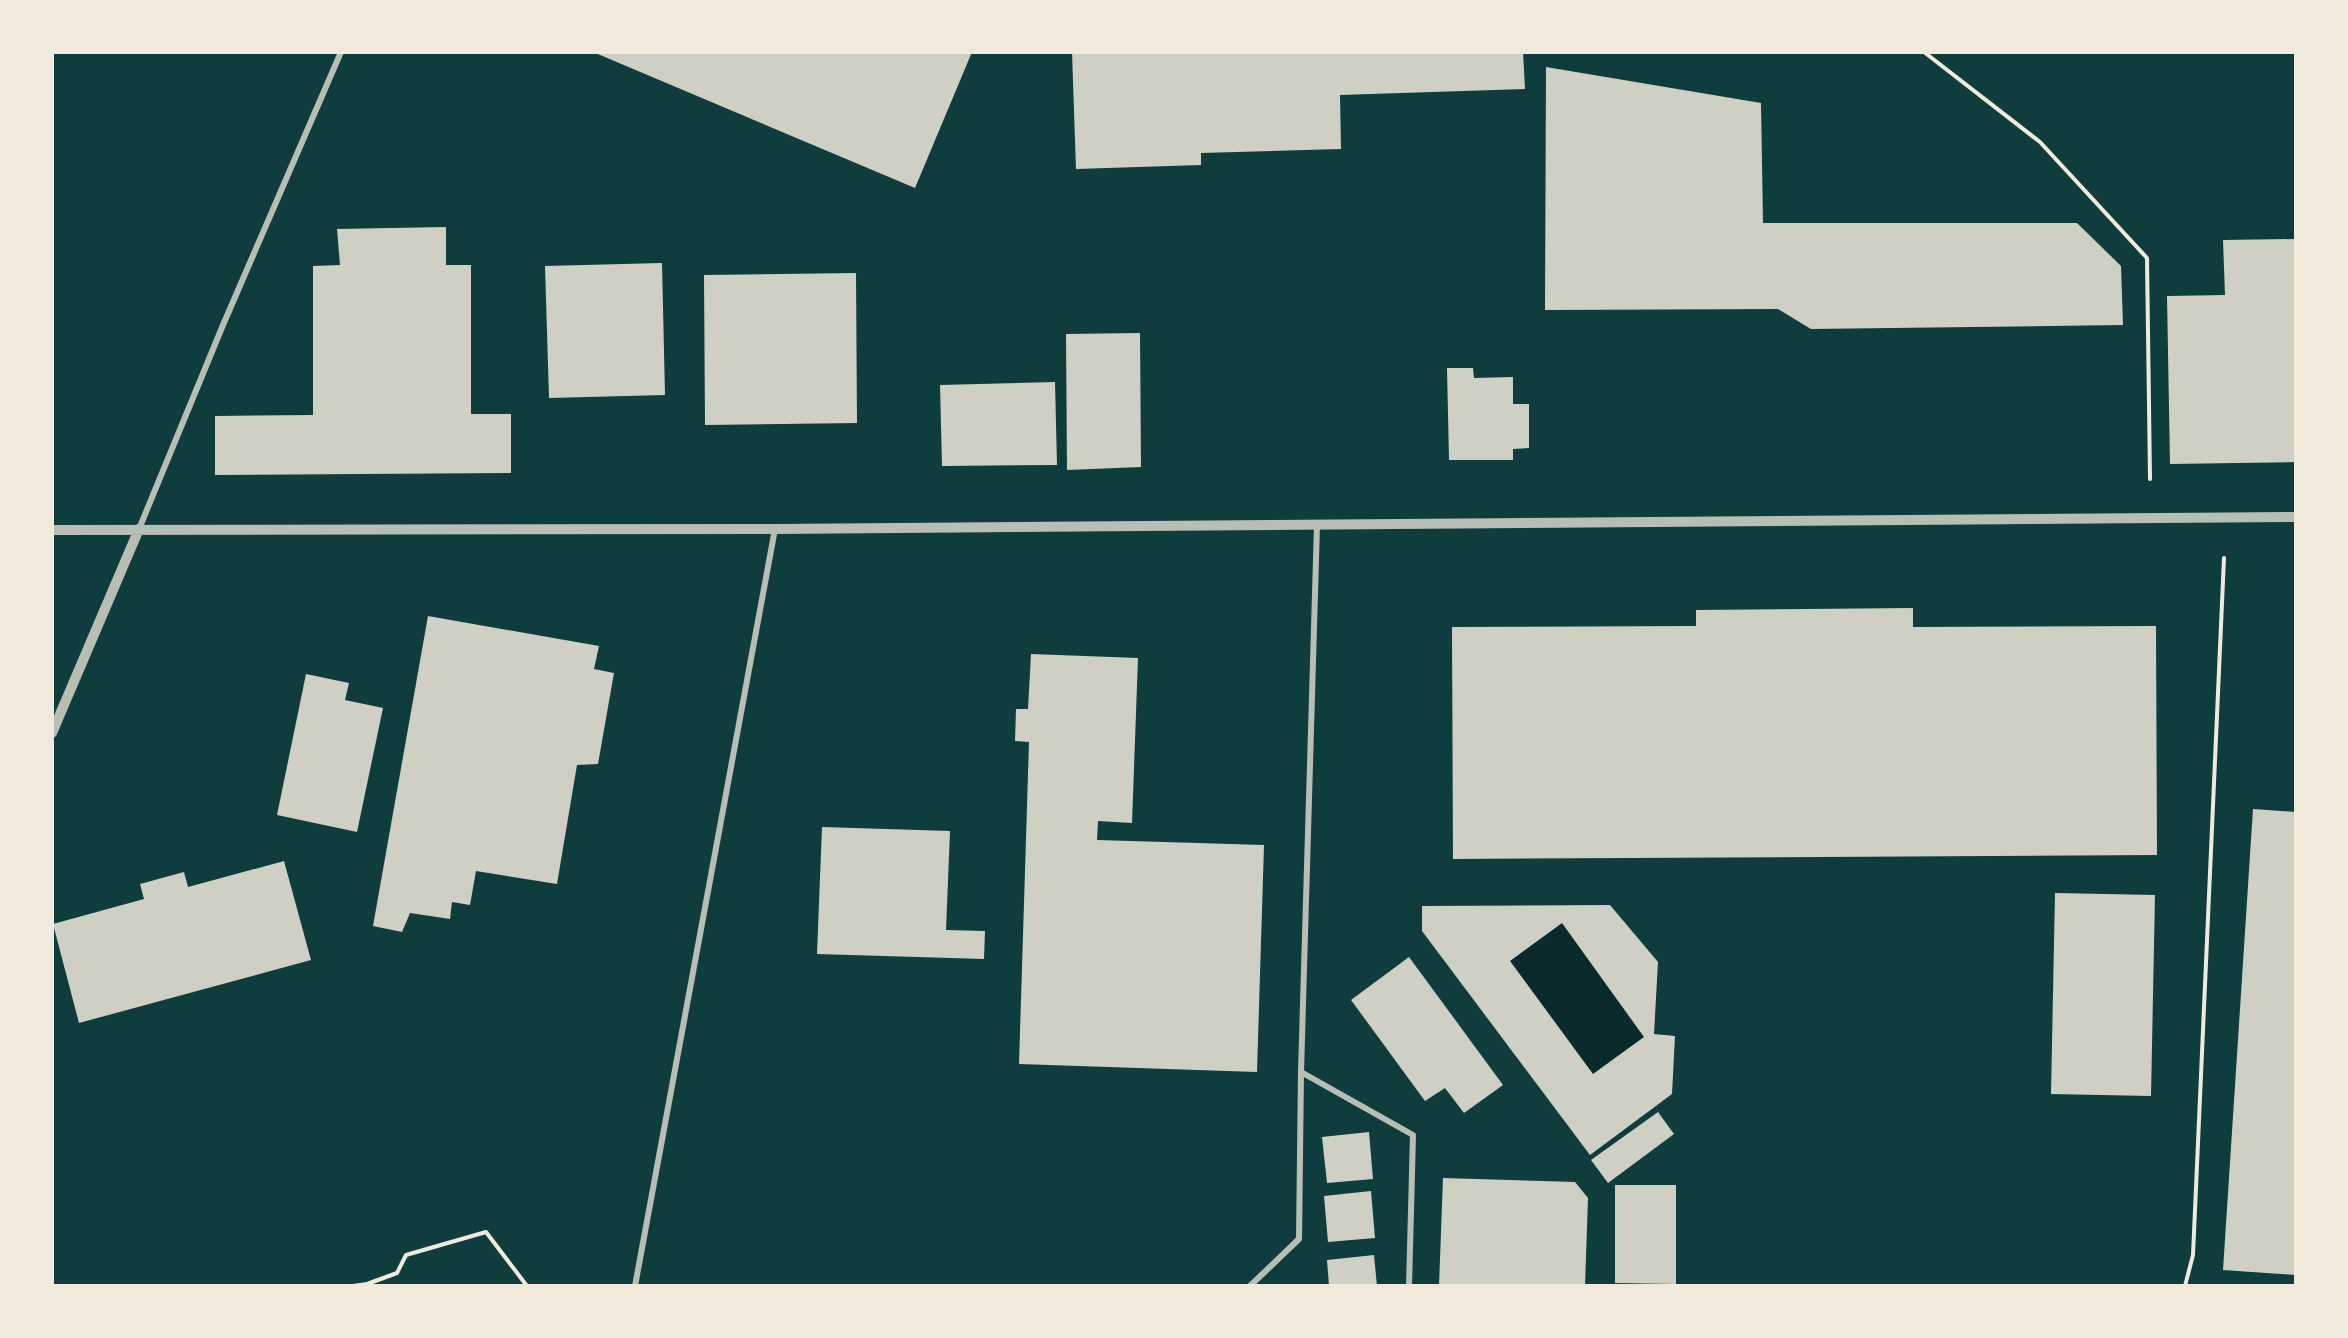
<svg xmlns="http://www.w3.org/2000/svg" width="2348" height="1338" font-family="Bitter,serif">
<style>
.water{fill:#0a2a2b}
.building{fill:#cfcfc3;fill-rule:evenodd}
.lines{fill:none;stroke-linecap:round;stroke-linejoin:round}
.path{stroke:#f1e9da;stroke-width:4}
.minor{stroke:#b8beb3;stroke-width:6}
.tertiary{stroke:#b8beb3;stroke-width:10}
</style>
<rect width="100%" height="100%" fill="#0f3d3e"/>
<path class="water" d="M1562,923L1644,1037L1593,1074L1510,961Z"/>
<path class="building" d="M593,52H972L915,188Z
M1072,52H1523L1525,89L1340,95L1341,149L1201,153V165L1076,169Z
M1546,67L1761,103L1763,223H2077L2121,266L2123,325L1811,329L1778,309L1545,310Z
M446,227V265H471V414H511V473L215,475V416L313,415V266L340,265L337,229Z
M2296,239V462L2170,464L2167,296L2225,295L2223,240Z
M662,263L665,395L549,398L545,266Z
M856,273L857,423L705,425L704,275Z
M1140,333L1141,467L1067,470L1066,334Z
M1447,368H1473L1474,378L1513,377V404H1529V448L1513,449V460H1449Z
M1055,382L1057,465L942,466L940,385Z
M1913,608V627L2156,626L2157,855L1453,859L1452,627L1696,626V610Z
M428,616L599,646L594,669L614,673L598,764L577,765L557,884L476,871L470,905L452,902L450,919L410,913L402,932L373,926Z
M1031,654L1138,658L1132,823L1098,821L1097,840L1264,845L1257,1072L1019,1064L1029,742L1015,741L1016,709H1028Z
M306,674L349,683L345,700L383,708L357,832L277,815Z
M2253,809L2296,812V1275L2223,1270Z
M822,827L950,831L946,930L985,931L984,959L817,954Z
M284,861L311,960L79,1023L53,924L144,899L140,884L184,872L188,887Z
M2055,893L2155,895L2151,1096L2051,1094Z
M1610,905L1658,962L1654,1034L1675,1036L1672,1094L1590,1155L1422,931V906ZM1562,923L1644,1037L1593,1074L1510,961Z
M1409,957L1503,1085L1464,1113L1445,1088L1425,1101L1351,1000Z
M1658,1112L1674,1134L1608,1183L1591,1160Z
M1369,1132L1373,1179L1327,1183L1322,1137Z
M1443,1178L1575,1182L1588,1198L1585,1286H1439Z
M1615,1185H1676V1284L1615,1283Z
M1371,1191L1375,1238L1328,1242L1324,1196Z
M1374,1255L1377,1286H1329L1327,1260Z"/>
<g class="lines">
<path class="path" d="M1924,52L2040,142L2147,258L2150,479
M353,1286L367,1284L397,1273L406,1255L486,1232L527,1286
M2185,1286L2193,1255L2224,558"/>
<path class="minor" d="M139,529L223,325L341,52
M1301,1072L1413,1135L1409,1286
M635,1286L775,529
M1250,1286L1299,1239L1301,1072L1317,525"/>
<path class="tertiary" d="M52,530L775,529L2296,517
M52,733L139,529"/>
</g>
<rect width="2348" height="1338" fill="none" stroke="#f1e9da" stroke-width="108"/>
</svg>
